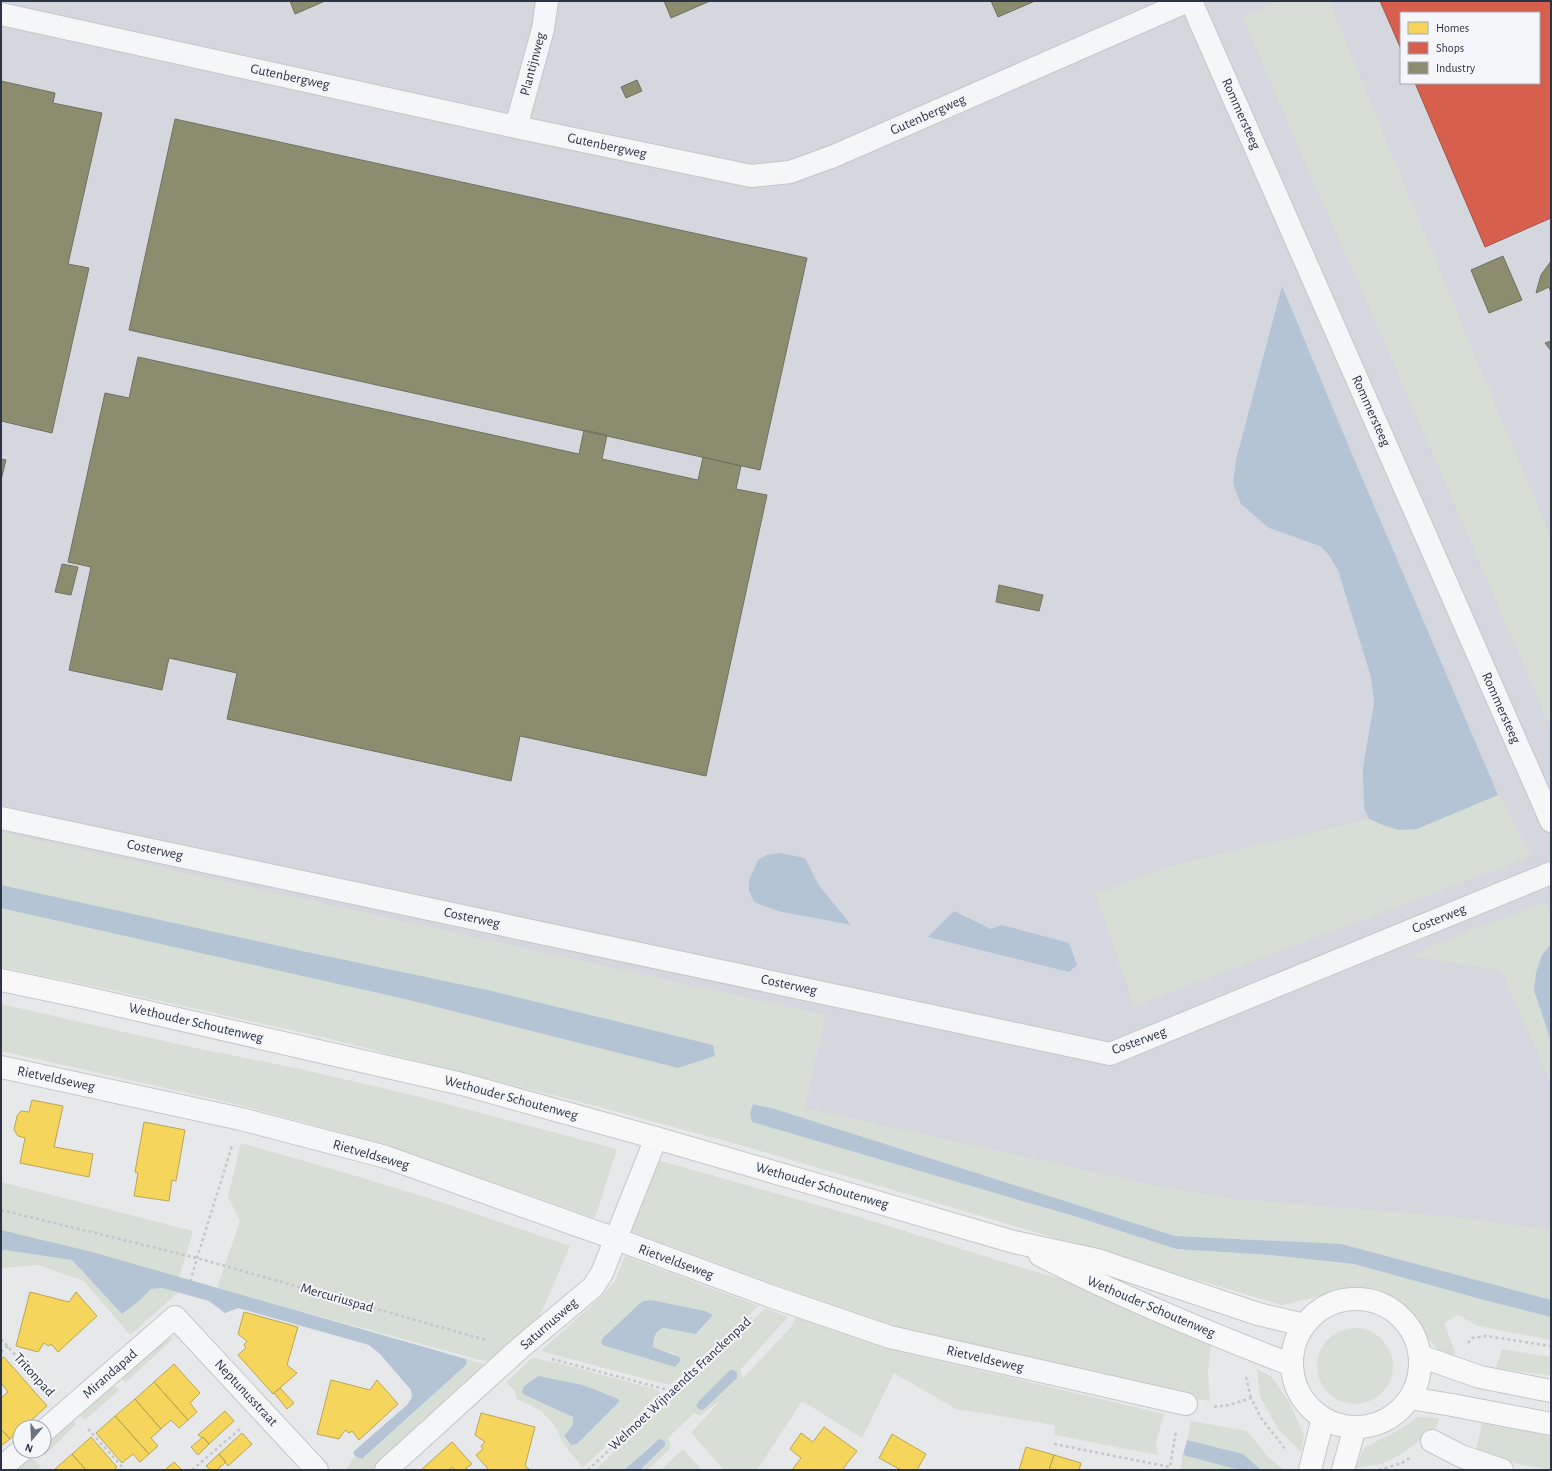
<svg xmlns="http://www.w3.org/2000/svg" width="1552" height="1471" font-family="'Alegreya Sans',sans-serif">
<style>
.built{fill:#d4d7dd;fill-rule:evenodd}
.green{fill:#d6ded6;fill-rule:evenodd}
.water{fill:#b4c4d5}
.homes{fill:#f6d55c;stroke:#b9a555}
.shops{fill:#d6604d;stroke:#a3534b}
.industry{fill:#8c8c6e;stroke:#6f7262}
.lines{fill:none;stroke-linecap:round;stroke-linejoin:round}
.street-casing{stroke:#c4c6c8;stroke-width:24}
.secondary-casing{stroke:#c4c6c8;stroke-width:24}
.path{stroke:#c5c6ca;stroke-width:2.5;stroke-dasharray:3 3;stroke-linecap:butt}
.street{stroke:#f5f6f7;stroke-width:22}
.secondary{stroke:#f8f8f8;stroke-width:22}
.labels{text-anchor:middle;dominant-baseline:central;stroke-width:4;stroke-linejoin:round;paint-order:stroke}
.street-label{font-size:14px;fill:#2b3445;stroke:#f4f6f9}
</style>
<rect width="100%" height="100%" fill="#e6e8ea"/>
<path class="built" d="M1,1H1551V1313L793,1105L1,918ZM1401,13H1539V83H1401Z"/>
<path class="green" d="M1278,1H1329L1481,371L1551,538V728L1382,336L1317,190L1243,17Z
M1498,793L1532,856L1134,1006L1096,894L1167,867L1369,819L1414,829Z
M1,832L826,1015L805,1108L1162,1187L1236,1199L1456,1217L1551,1230V1300L1341,1244L1175,1236L775,1109L753,1104L750,1114L752,1122L1077,1217L1175,1249L1270,1255L1354,1264L1484,1300L1551,1317V1340L1478,1326L1458,1315L1444,1323L1455,1352L1453,1358L1438,1350L1396,1302L1356,1288L1282,1305L744,1146L577,1101L322,1037L107,989L1,967Z
M1546,902L1551,915V944L1542,956L1536,973L1547,1033L1551,1041V1083L1501,970L1410,956L1464,933Z
M1,1004L195,1048L296,1068L420,1097L617,1149L595,1218L414,1155L314,1125L232,1103L1,1051Z
M241,1143L346,1173L435,1200L570,1246L538,1320L491,1363L217,1288L240,1221L228,1197Z
M650,1158L856,1216L1036,1272L1082,1284L1211,1345L1208,1371L1210,1401L1181,1397L896,1329L627,1230Z
M1,1182L193,1231L179,1278L1,1233Z
M4,1250L72,1260L122,1314L140,1300L151,1289L163,1288L180,1291L130,1335L84,1281L38,1265L1,1268V1251Z
M625,1256L759,1306L671,1384L661,1383L544,1352L542,1350L603,1295L615,1281ZM651,1300L705,1311L713,1315L698,1333L664,1328L659,1329L653,1343V1347L676,1354L661,1363L602,1345L601,1342L603,1338L639,1304L643,1301Z
M765,1308L788,1317L740,1370L743,1378L792,1326L797,1315L906,1353L1164,1414L1156,1442L1158,1455L1055,1435L1054,1425L956,1409L894,1373L862,1438L802,1401L757,1470H724L691,1433L722,1399L700,1416L694,1413L668,1438L671,1445L669,1450L647,1470H640L663,1449L654,1442L624,1470H595L710,1363Z
M1317 1366a38 38 0 1 1 76 0a38 38 0 1 1-76 0Z
M166,1335L173,1339L125,1383L119,1374Z
M1502,1349L1551,1357V1376L1496,1368Z
M532,1358L554,1362L658,1390L660,1393L615,1438L580,1470L582,1467L564,1444L554,1425L548,1418L540,1410L517,1399L515,1391L506,1382ZM536,1377H538L583,1385L616,1398L619,1402L577,1444L571,1445L564,1438L566,1432L573,1424V1417L545,1403L525,1395L524,1386Z
M466,1359L489,1365L372,1470H346L355,1456L363,1459L467,1364Z
M1257,1369L1272,1377L1292,1407L1304,1436L1301,1452L1278,1429L1260,1396Z
M112,1384L119,1390L85,1420L79,1413Z
M1418,1417L1439,1418L1436,1428L1402,1454L1381,1464L1355,1468L1365,1447L1395,1432Z
M71,1418L76,1424L45,1455L37,1451H44V1444Z
M1191,1421L1247,1431L1268,1457L1284,1470H1260L1259,1468L1242,1454L1187,1440Z
M1482,1423L1551,1435V1470L1475,1456Z
M683,1449L702,1470H661Z
M1183,1455L1239,1470H1180Z
M31,1458L41,1466L36,1470H16Z"/>
<path class="water" d="M1282,286L1351,452L1498,795L1417,829L1399,830L1386,826L1369,819L1364,808L1363,768L1374,703L1371,677L1338,570L1328,554L1320,546L1269,528L1241,504L1233,483L1236,460Z
M780,853L805,858L818,884L851,925L778,911L754,902L749,891V880L758,860L767,855Z
M1,885L288,948L492,991L713,1045L715,1056L678,1068L405,999L1,908Z
M954,911L991,929L1002,925L1069,943L1077,965L1069,972L928,937Z
M1551,944V1041L1534,990L1536,973L1542,955Z
M753,1104L775,1109L1175,1236L1341,1244L1551,1300V1317L1484,1300L1354,1264L1270,1255L1176,1249L1077,1217L752,1122L750,1114Z
M1,1230L92,1252L466,1359L467,1364L362,1459L355,1456L353,1452L408,1404L412,1397L411,1390L380,1354L369,1345L238,1308L225,1313L209,1301L163,1288L151,1289L140,1300L122,1314L72,1260L4,1250L1,1251Z
M651,1300L705,1311L713,1315L696,1334L664,1328C656,1329 653,1339 653,1347L679,1357L681,1360L675,1367L602,1345L601,1341L603,1338L639,1304L643,1301Z
M730,1370H733L737,1372V1378L703,1410L699,1409L696,1406L699,1401Z
M538,1376L583,1385L616,1398L619,1400V1402L577,1444L571,1445L564,1436L573,1424V1417L523,1394L522,1391L524,1386Z
M659,1439L665,1441V1446L640,1470H624Z
M1187,1440L1243,1454L1259,1468L1260,1470H1239L1183,1455Z"/>
<path class="homes" d="M32,1100L63,1106L54,1147L93,1154L89,1177L20,1163L25,1138L18,1136L14,1130L17,1116L21,1111L29,1112Z
M144,1122L185,1130L176,1181L172,1180L169,1201L134,1196L138,1173L135,1172Z
M30,1292L69,1302L76,1292L97,1316L58,1352L51,1344L49,1346L44,1343L38,1352L16,1346Z
M244,1312L298,1327L287,1365L297,1373L273,1394L238,1355L246,1348L244,1345L247,1341L238,1334Z
M4,1357L47,1406L24,1427H20V1429L10,1439L1,1429V1398L8,1392L1,1383V1359Z
M174,1364L200,1393L190,1403L197,1412L188,1420L154,1382Z
M331,1380L370,1390L377,1380L398,1404L359,1440L352,1431L349,1433L345,1430L339,1439L317,1434Z
M154,1382L188,1420L179,1428L171,1420L161,1429L135,1399Z
M280,1388L294,1403L287,1409L274,1393Z
M135,1399L161,1429L151,1438L158,1446L149,1454L115,1416Z
M225,1411L234,1421L209,1444L203,1437L202,1438L198,1435Z
M481,1413L535,1427L525,1466L530,1470H489L476,1455L483,1449L481,1446L485,1442L475,1435Z
M115,1416L149,1454L140,1462L133,1454L122,1463L96,1433Z
M824,1427L857,1451L842,1470H792L801,1458L790,1449L801,1433L813,1442Z
M1,1429L10,1439L1,1446Z
M242,1433L252,1444L228,1466L219,1454Z
M892,1434L926,1454L917,1470H901L879,1458Z
M91,1437L117,1467L114,1470H86L72,1454Z
M203,1437L209,1444L198,1455L191,1447Z
M452,1442L472,1464L464,1470H455L452,1467L449,1470H421Z
M1026,1447L1054,1455L1049,1470H1019Z
M72,1454L86,1470H54Z
M219,1454L226,1462L217,1470H211L206,1466Z
M1054,1455L1081,1463L1079,1470H1049Z
M174,1462L181,1469L180,1470H165Z"/>
<path class="shops" d="M1380,1H1551V218L1485,247L1415,83H1539V13H1401V49Z"/>
<path class="industry" d="M290,1H325L295,14Z
M664,1H710L671,18Z
M991,1H1035L998,17Z
M637,80L642,91L626,98L621,87Z
M1,81L55,93L53,103L102,113L68,264L89,268L52,433L1,421Z
M175,119L807,258L760,470L129,330Z
M1503,256L1522,300L1489,313L1471,270Z
M1551,261V293L1549,287L1536,293L1541,275Z
M1551,341V351L1545,343Z
M138,357L579,454L584,430L607,435L602,459L698,480L703,457L741,466L736,489L767,495L706,776L520,736L511,781L227,719L237,673L169,658L162,690L69,670L91,567L68,562L105,393L129,398Z
M1,459L6,460L1,480Z
M62,564L78,567L71,595L55,592Z
M999,585L1043,595L1039,611L996,602Z"/>
<g class="lines">
<defs>
<path id="street" d="M1191,1L1551,821
M1,14L516,127L751,176L790,172L834,156L1188,1
M516,127L543,29L547,1
M1,818L1110,1054L1551,873
M1,1067L241,1119L386,1157L616,1239L770,1296L890,1337L1186,1404
M44,1431L175,1317L317,1470
M1432,1441L1461,1456L1502,1470
M1,1468L21,1451
M386,1470L519,1349L593,1287L602,1273L656,1138"/>
<path id="secondary" d="M1,980L82,997L462,1084L656,1138L1014,1242L1097,1260L1258,1314L1304,1325
M1040,1255C1121,1297 1206,1332 1292,1365
M1292 1363a64 64 0 1 1 128 0a64 64 0 1 1-128 0Z
M1420,1356L1480,1377L1551,1391
M1410,1398L1452,1405L1551,1424
M1310,1470L1323,1418
M1343,1470L1355,1427"/>
</defs>
<use href="#street" class="street-casing"/>
<use href="#secondary" class="secondary-casing"/>
<path class="path" d="M1,1210L197,1258L486,1340
M187,1293L197,1258L232,1146
M1,1339L48,1391
M1468,1343L1472,1338L1486,1336L1551,1346
M1,1352L8,1346
M552,1359L672,1391
M1246,1377L1251,1398
M1214,1407L1229,1405L1251,1398L1261,1418L1286,1450
M88,1429L125,1470
M1054,1444L1170,1467L1176,1431
M192,1470L240,1429
M588,1470L672,1391L751,1318
M1379,1470L1402,1463L1411,1457"/>
<use href="#street" class="street"/>
<use href="#secondary" class="secondary"/>
</g>
<g class="labels">
<g class="street-label">
<text transform="translate(533 64) rotate(-75)">Plantijnweg</text>
<text transform="translate(290 77) rotate(12)">Gutenbergweg</text>
<text transform="translate(1241 114) rotate(66)">Rommersteeg</text>
<text transform="translate(928 115) rotate(-24)">Gutenbergweg</text>
<text transform="translate(607 146) rotate(12)">Gutenbergweg</text>
<text transform="translate(1371 411) rotate(66)">Rommersteeg</text>
<text transform="translate(1501 708) rotate(66)">Rommersteeg</text>
<text transform="translate(155 850) rotate(12)">Costerweg</text>
<text transform="translate(472 918) rotate(12)">Costerweg</text>
<text transform="translate(1439 919) rotate(-22)">Costerweg</text>
<text transform="translate(789 985) rotate(12)">Costerweg</text>
<text transform="translate(196 1023) rotate(13)">Wethouder Schoutenweg</text>
<text transform="translate(1139 1041) rotate(-20)">Costerweg</text>
<text transform="translate(56 1079) rotate(12)">Rietveldseweg</text>
<text transform="translate(511 1098) rotate(15)">Wethouder Schoutenweg</text>
<text transform="translate(371 1155) rotate(16)">Rietveldseweg</text>
<text transform="translate(822 1186) rotate(16)">Wethouder Schoutenweg</text>
<text transform="translate(676 1262) rotate(20)">Rietveldseweg</text>
<text transform="translate(337 1298) rotate(16)">Mercuriuspad</text>
<text transform="translate(1151 1307) rotate(23)">Wethouder Schoutenweg</text>
<text transform="translate(549 1324) rotate(-41)">Saturnusweg</text>
<text transform="translate(985 1359) rotate(13)">Rietveldseweg</text>
<text transform="translate(110 1374) rotate(-41)">Mirandapad</text>
<text transform="translate(34 1375) rotate(48)">Tritonpad</text>
<text transform="translate(680 1384) rotate(-43)">Welmoet Wijnaendts Franckenpad</text>
<text transform="translate(246 1393) rotate(47)">Neptunusstraat</text>
</g>
</g>
<rect width="1552" height="1471" fill="none" stroke="#2b3445" stroke-width="4"/>
<rect x="1400" y="12" width="140" height="72" fill="#f4f6f9" stroke="#a4a8b1"/>
<rect x="1408" y="22" width="20" height="12" fill="#f6d55c" stroke="#a4a8b1"/>
<text x="1436" y="32" font-size="12" fill="#2b3445">Homes</text>
<rect x="1408" y="42" width="20" height="12" fill="#d6604d" stroke="#a4a8b1"/>
<text x="1436" y="52" font-size="12" fill="#2b3445">Shops</text>
<rect x="1408" y="62" width="20" height="12" fill="#8c8c6e" stroke="#a4a8b1"/>
<text x="1436" y="72" font-size="12" fill="#2b3445">Industry</text>
<g transform="translate(32 1439) rotate(199)"><circle r="19" fill="#f4f6f9" stroke="#a4a8b1"/>
<path d="M0-3L7 15L0 10L-7 15Z" fill="#6c737f"/>
<text y="-6" font-size="11" font-weight="bold" text-anchor="middle" fill="#2b3445">N</text>
</g>
</svg>
